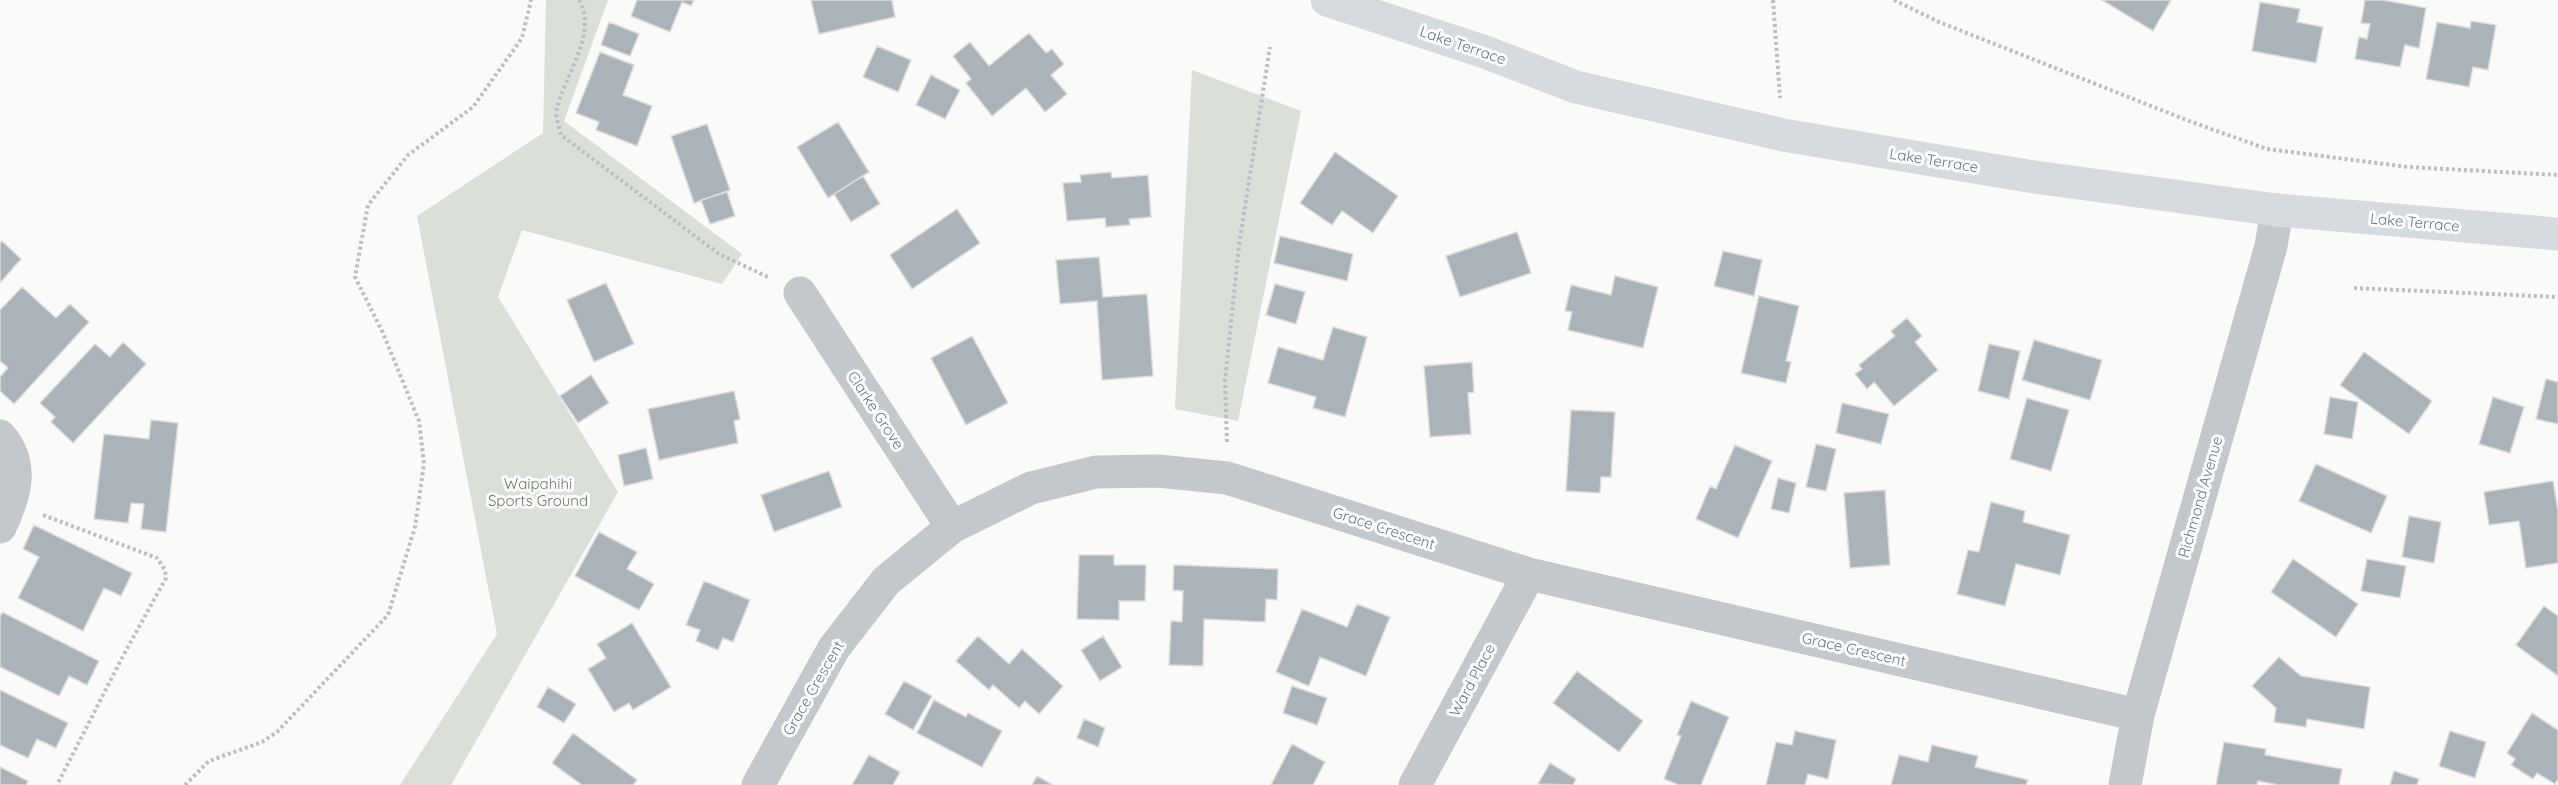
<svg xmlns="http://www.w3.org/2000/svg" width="2558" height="785" font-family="Quicksand,sans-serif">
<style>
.green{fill:#dadfd7}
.building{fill:#aab3b9;stroke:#dcdcda;stroke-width:1.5}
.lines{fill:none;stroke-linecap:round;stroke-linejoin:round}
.path{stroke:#bbbfc2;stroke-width:4;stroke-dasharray:3 3;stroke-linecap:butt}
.minor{stroke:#c3c8cc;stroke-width:33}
.major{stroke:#d6dbdf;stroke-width:33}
.labels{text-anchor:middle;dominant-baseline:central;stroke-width:6;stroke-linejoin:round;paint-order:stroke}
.street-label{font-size:15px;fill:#657683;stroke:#fff}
.park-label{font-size:15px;fill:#687a64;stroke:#fff}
</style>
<rect width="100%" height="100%" fill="#fafaf8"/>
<path class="green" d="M546,0H608L564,121L742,254L722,284L522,230L498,297L618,492L451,785H400L497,634L417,216L543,133Z
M1192,70L1301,111L1238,421L1175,409Z"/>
<path class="building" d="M637,0H694L691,6L682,2L670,32L631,16Z
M811,0H892L895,17L819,34Z
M2102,0H2171L2153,31Z
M2365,0H2383L2426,8L2419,48L2405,45L2400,67L2355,59L2359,37L2367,39L2370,24L2361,23Z
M2260,2L2300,9L2297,22L2323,27L2316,63L2252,51Z
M2471,21L2496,25L2488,70L2473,67L2469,87L2426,79L2437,22L2470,28Z
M609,22L639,34L630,56L601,45Z
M1029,33L1046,53L1052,49L1064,64L1051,75L1067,94L1045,112L1026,88L992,116L966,83L971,79L953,56L970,42L989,66Z
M877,46L911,60L898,92L863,77Z
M600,52L634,65L623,95L652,106L637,146L596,130L599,122L576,113Z
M931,75L960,90L945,119L916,105Z
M838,122L869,172L828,198L797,147Z
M707,124L730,190L694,203L671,136Z
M1335,152L1398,196L1373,233L1342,211L1332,225L1300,203Z
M1111,172L1112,178L1148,175L1151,217L1129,219L1130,225L1106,227L1105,218L1067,221L1063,183L1081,182L1080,175Z
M863,176L880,204L851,222L834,194Z
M727,192L735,216L710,224L701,200Z
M957,209L980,243L912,289L890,255Z
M1517,232L1531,273L1460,297L1446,256Z
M1280,236L1353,254L1347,281L1274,263Z
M2,241L21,259L0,283V243Z
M1723,251L1762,260L1754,296L1714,286Z
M1099,257L1103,297L1147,294L1153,376L1102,380L1097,301L1060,304L1056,260Z
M1615,276L1658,287L1643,348L1568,330L1572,312L1565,311L1571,285L1611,295Z
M606,283L634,344L594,362L567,300Z
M1275,284L1305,292L1296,324L1266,315Z
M22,287L56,318L70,304L89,322L14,404L0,391V377L8,368L0,361V310Z
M1759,296L1799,306L1786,361L1791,362L1786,383L1741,373Z
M1907,318L1922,336L1915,342L1938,370L1894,406L1874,382L1867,389L1855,374L1862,369L1859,365L1895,336L1891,331Z
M1333,327L1367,337L1345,417L1313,408L1316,397L1268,383L1278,347L1323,360Z
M972,336L1008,403L966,425L931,358Z
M2034,340L2102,360L2090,400L2022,380Z
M123,342L146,364L73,443L51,422L55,417L40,403L95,344L110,357Z
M1989,344L2020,351L2009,399L1978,391Z
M2364,352L2432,401L2409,434L2340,385Z
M1472,362L1474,392L1468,393L1471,434L1430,437L1424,366Z
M591,375L609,403L578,423L560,396Z
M2546,379L2558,382V424L2536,419Z
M734,391L740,419L734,421L738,443L659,460L648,409Z
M2330,397L2358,402L2352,439L2324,434Z
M2493,397L2524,407L2510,453L2479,444Z
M2027,398L2069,410L2051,471L2010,459Z
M1842,403L1889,414L1881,444L1836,433Z
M1571,410L1615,412L1611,477H1601L1600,493L1566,491Z
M151,420L178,423L166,532L141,529L144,504L131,503L128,523L94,519L104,434L149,439Z
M1816,444L1836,449L1826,491L1806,487Z
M1735,445L1772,461L1738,538L1696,519L1710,486L1716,489Z
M646,448L653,479L624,486L618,455Z
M2316,464L2387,496L2371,533L2299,501Z
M829,471L842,507L774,532L761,495Z
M1778,478L1796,483L1789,513L1771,509Z
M2553,481L2558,511V563L2526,568L2519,521L2489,525L2484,492Z
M1885,490L1890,565L1850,568L1844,493Z
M1991,502L2025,511L2023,522L2070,535L2060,575L2016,564L2005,606L1957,594L1968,550L1979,552Z
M2409,516L2441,522L2434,563L2402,557Z
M34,525L132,573L121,596L104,588L83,631L18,598L39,557L23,549Z
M599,532L637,552L627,569L654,584L639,610L575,576Z
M1079,555H1114V565H1146L1145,601H1119V620L1077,619Z
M2293,559L2358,604L2336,637L2271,592Z
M2367,559L2406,566L2400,598L2361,591Z
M1174,565L1278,569L1277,600L1266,599L1265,622L1204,619L1203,666L1169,665L1171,621L1182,622L1183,591L1173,590Z
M704,581L750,600L733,642L723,638L718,650L696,641L700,630L686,625Z
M1357,604L1390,617L1366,676L1320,657L1309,686L1276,672L1302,609L1347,627Z
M2544,606L2558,616V676L2516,645Z
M2,612L99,661L87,685L69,676L59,696L0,667V617Z
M632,623L671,687L633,710L629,703L614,712L588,669L606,658L597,644Z
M978,636L1009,664L1022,649L1063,686L1039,714L1025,701L1019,708L993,685L989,690L956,661Z
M1103,636L1122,667L1100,681L1081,650Z
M2279,657L2301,676L2370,687L2364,729L2307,719L2306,727L2274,722L2276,708L2252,686Z
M1577,671L1643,721L1619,752L1553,703Z
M904,681L932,696L913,730L885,714Z
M1292,686L1327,698L1317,725L1283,713Z
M548,687L576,704L564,723L537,707Z
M0,690L68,723L56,748L37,739L28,758L0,745Z
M934,700L966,717L968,713L1002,731L982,767L917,733Z
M1691,701L1729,717L1701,785H1679L1664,779L1681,736L1677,735Z
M2532,713L2558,730V779L2555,784L2537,773L2533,779L2511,765L2515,759L2507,753Z
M1084,719L1105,728L1098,747L1077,738Z
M1795,731L1836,740L1828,779L1808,774L1805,785H1766L1776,742L1792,745Z
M2450,731L2486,742L2475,778L2439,766Z
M573,733L637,780L633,785H582L552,763Z
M2224,742L2266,749L2265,755L2342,769L2339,785H2278L2258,781L2257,785H2216Z
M1292,744L1325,762L1313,785H1271Z
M1932,745L1978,756L1975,767L2028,780L2026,785H1891L1899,755L1928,762Z
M869,755L900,772L893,785H852Z
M1550,763L1576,779L1573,785L1538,784Z
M0,767L28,781L26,785H0Z
M2394,771L2419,779L2417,785H2390Z
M1037,776L1053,785H1032Z"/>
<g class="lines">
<path class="path" d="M579,0C598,33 565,75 557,108C555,116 559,127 561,135L719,254L770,278
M1773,0L1780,98
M1894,0L1939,22L2189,121L2267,149L2408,167L2558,175
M2354,288L2558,297
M1227,442L1225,381L1239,245L1270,47
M43,515L157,558L165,570L166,578L123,656L57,785
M185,785L209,761L262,742L277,732L388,615L415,527L424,464L419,421L383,333L355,277L368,205L408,155L473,107L522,38L531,0"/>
<path class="minor" d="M800,293L952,527
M0,436C25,465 15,496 0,527
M758,785L834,648L886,581L952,527L1031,488L1096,472L1158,471L1227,478L1529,574L2138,715
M1415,785L1529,574
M2125,785L2138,715L2271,246L2277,210"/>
<path class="major" d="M1327,0L1485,52L1576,87L1783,135L2028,176L2277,210L2558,234"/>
</g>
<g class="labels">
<g class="street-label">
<text transform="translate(1463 45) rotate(19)">Lake Terrace</text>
<text transform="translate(1934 160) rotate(9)">Lake Terrace</text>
<text transform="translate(2415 222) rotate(5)">Lake Terrace</text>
<text transform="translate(876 410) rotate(57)">Clarke Grove</text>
<text transform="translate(2200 497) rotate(-74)">Richmond Avenue</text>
<text transform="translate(1384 528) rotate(18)">Grace Crescent</text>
<text transform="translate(1854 649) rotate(13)">Grace Crescent</text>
<text transform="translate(1472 680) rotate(-62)">Ward Place</text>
<text transform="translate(813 688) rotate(-60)">Grace Crescent</text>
</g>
<g class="park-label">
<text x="538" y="483">Waipahihi<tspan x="538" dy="17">Sports Ground</tspan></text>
</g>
</g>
</svg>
